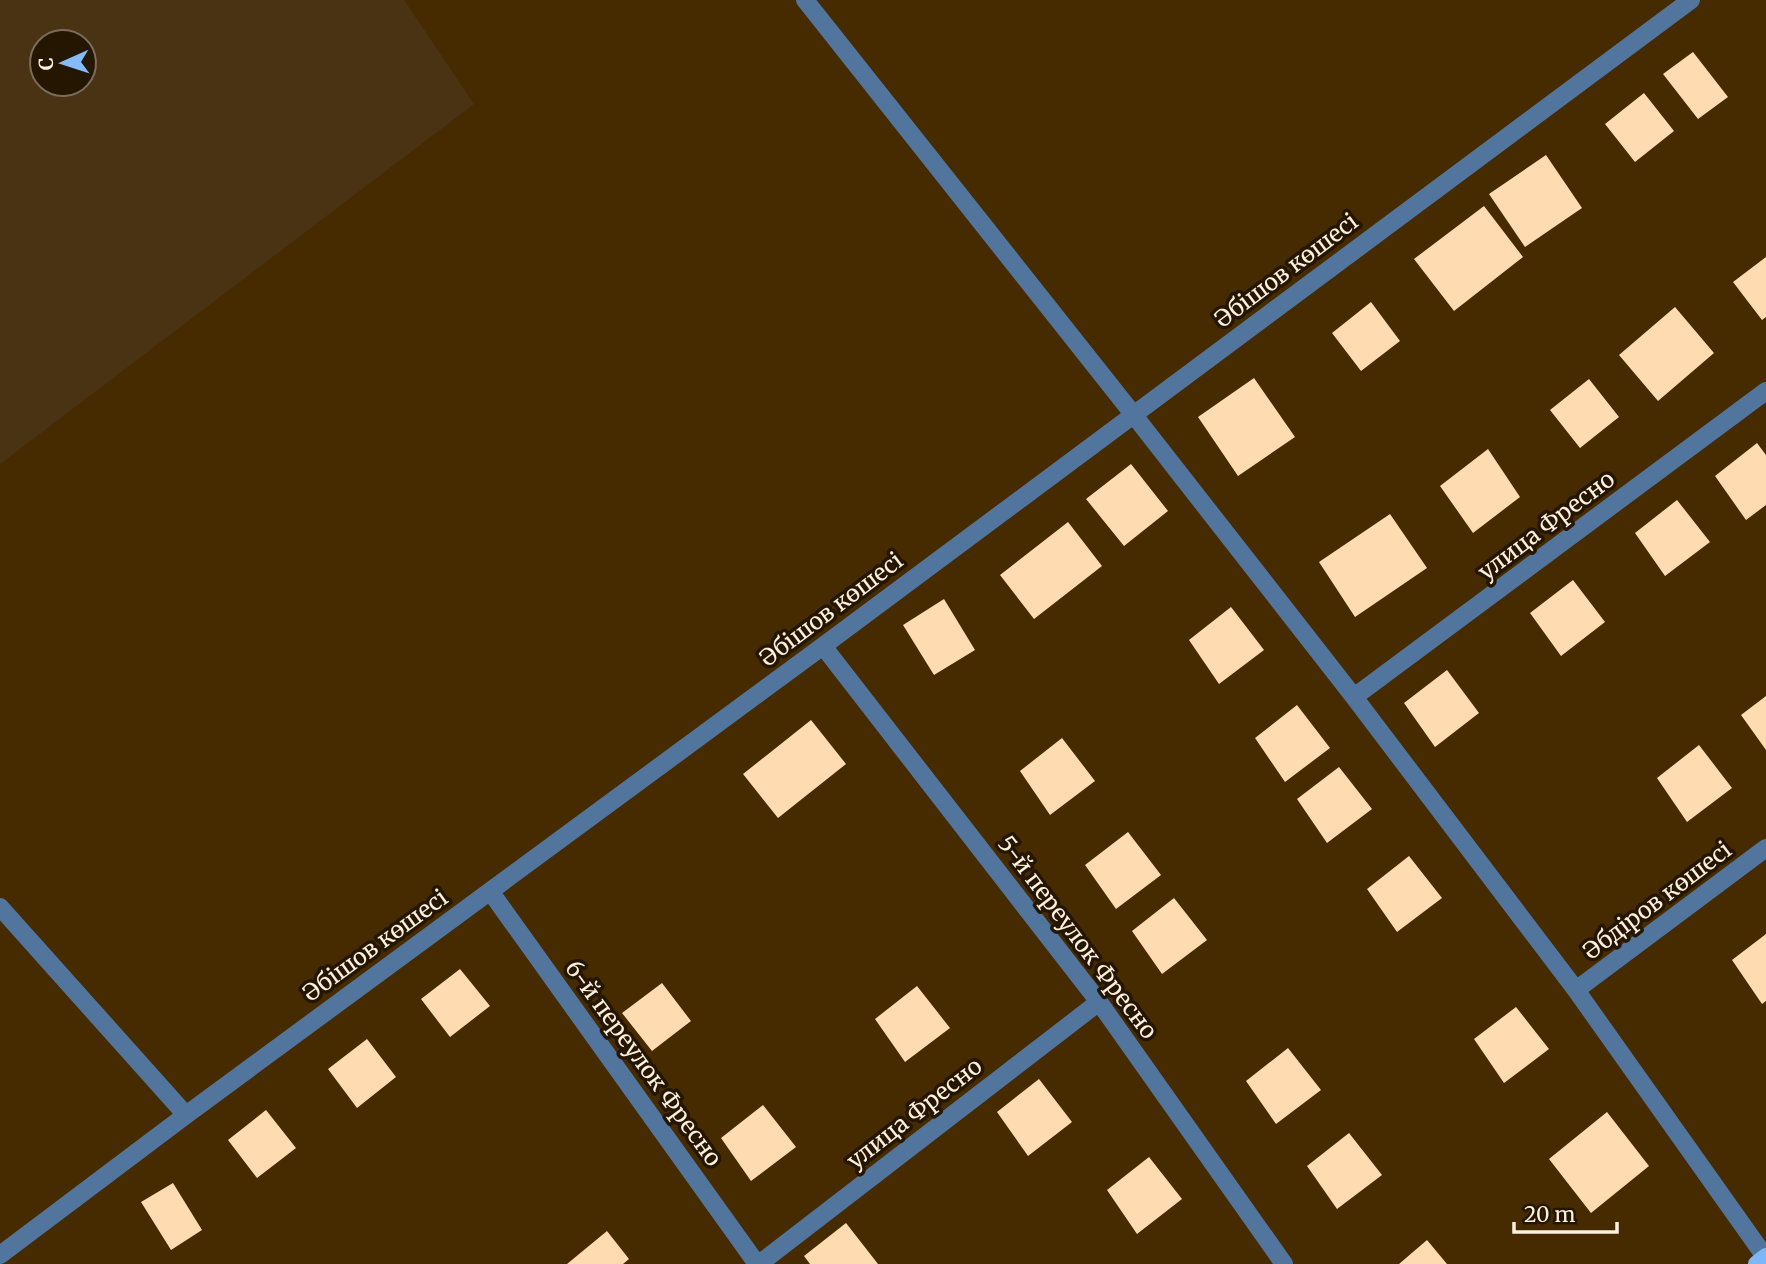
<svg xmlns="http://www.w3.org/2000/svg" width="1766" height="1264" font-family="Merriweather,serif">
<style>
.built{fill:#4a3313;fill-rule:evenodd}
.building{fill:#fedbb1}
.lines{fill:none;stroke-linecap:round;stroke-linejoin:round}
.service{stroke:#52759e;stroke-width:18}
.minor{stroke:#52759e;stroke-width:18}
.primary{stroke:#7db6f9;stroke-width:18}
.labels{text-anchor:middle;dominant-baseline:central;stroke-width:7;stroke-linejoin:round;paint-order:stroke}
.street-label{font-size:23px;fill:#fdf0e0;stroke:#251602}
</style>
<rect width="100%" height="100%" fill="#462b00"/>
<path class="built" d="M0,0H404L474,104L0,464ZM42,42H84V84H42Z"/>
<path class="building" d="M1693,52L1728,97L1698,119L1663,74Z
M1644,93L1674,131L1635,162L1605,124Z
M1546,155L1582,208L1525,247L1489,194Z
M1484,206L1523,257L1454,311L1414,259Z
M1766,257V317L1762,320L1733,282Z
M1371,302L1400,341L1361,371L1332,333Z
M1675,307L1714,353L1658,401L1619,355Z
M1254,378L1295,437L1238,476L1198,417Z
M1589,379L1619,417L1580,448L1550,410Z
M1757,443L1766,455V505L1746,520L1715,476Z
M1488,449L1520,497L1473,533L1440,486Z
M1131,464L1168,511L1124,546L1086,499Z
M1677,500L1710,542L1665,576L1635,533Z
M1390,514L1427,568L1355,617L1319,562Z
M1068,522L1102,566L1034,619L1000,575Z
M1573,580L1605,622L1561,656L1530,613Z
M944,599L975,650L934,675L903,625Z
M1231,607L1264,650L1219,684L1189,640Z
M1447,670L1479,713L1435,747L1404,703Z
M1766,696V750L1741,715Z
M1297,705L1330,748L1285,782L1255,738Z
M811,720L846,764L778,818L743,774Z
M1062,738L1095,781L1050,815L1020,771Z
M1699,745L1732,788L1687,822L1657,778Z
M1339,767L1372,809L1327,843L1297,799Z
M1128,832L1161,875L1116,909L1085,865Z
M1409,856L1442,898L1397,932L1367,889Z
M1174,898L1207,940L1162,974L1132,931Z
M1766,934V1001L1762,1004L1732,960Z
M460,969L490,1006L450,1037L421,999Z
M662,983L691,1021L652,1051L622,1013Z
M917,986L950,1028L905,1062L875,1019Z
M1516,1007L1549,1049L1504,1083L1474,1039Z
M367,1039L396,1077L357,1108L328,1069Z
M1288,1048L1321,1090L1276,1124L1246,1081Z
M1039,1079L1072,1122L1028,1156L997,1112Z
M763,1105L796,1147L751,1181L721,1138Z
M266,1110L296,1148L257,1178L228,1140Z
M1607,1112L1649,1166L1591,1213L1549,1159Z
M1349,1133L1382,1175L1337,1209L1307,1166Z
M1149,1157L1182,1199L1137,1234L1107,1190Z
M173,1183L202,1230L171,1250L141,1202Z
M846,1223L878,1264H810L804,1256Z
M607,1231L629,1259L623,1264H567Z
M1427,1240L1447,1264H1399Z"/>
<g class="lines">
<path class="service" d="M0,907L186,1115"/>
<path class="minor" d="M805,0L1133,414L1354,697L1576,990L1766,1258
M823,646L1099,1002L1284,1264
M1354,697L1766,391
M490,891L757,1264
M1576,990L1766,848
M0,1255L186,1115L823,646L1691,0
M759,1264L1099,1002"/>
<path class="primary" d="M1757,1264L1766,1257"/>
</g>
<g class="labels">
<g class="street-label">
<text transform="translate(1286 270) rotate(-37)">Әбішов көшесі</text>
<text transform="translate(1546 525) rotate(-37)">улица Фресно</text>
<text transform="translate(831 609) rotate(-37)">Әбішов көшесі</text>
<text transform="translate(1657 900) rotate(-37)">Әбдіров көшесі</text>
<text transform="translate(1078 937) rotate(53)">5-й переулок Фресно</text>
<text transform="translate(375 945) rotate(-36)">Әбішов көшесі</text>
<text transform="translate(644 1063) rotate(54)">6-й переулок Фресно</text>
<text transform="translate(914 1113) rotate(-38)">улица Фресно</text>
</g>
</g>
<g transform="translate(63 63) rotate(267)"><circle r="33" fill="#251602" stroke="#7b6d5b" stroke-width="2"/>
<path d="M0-5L12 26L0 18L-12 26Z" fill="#85bbfb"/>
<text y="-10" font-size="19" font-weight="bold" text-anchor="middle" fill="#fdf0e0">С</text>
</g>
<path d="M1514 1222v10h103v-10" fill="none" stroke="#fdf0e0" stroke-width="3.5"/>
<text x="1524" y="1222" font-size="21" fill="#fdf0e0" stroke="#251602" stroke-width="5" paint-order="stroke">20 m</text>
</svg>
